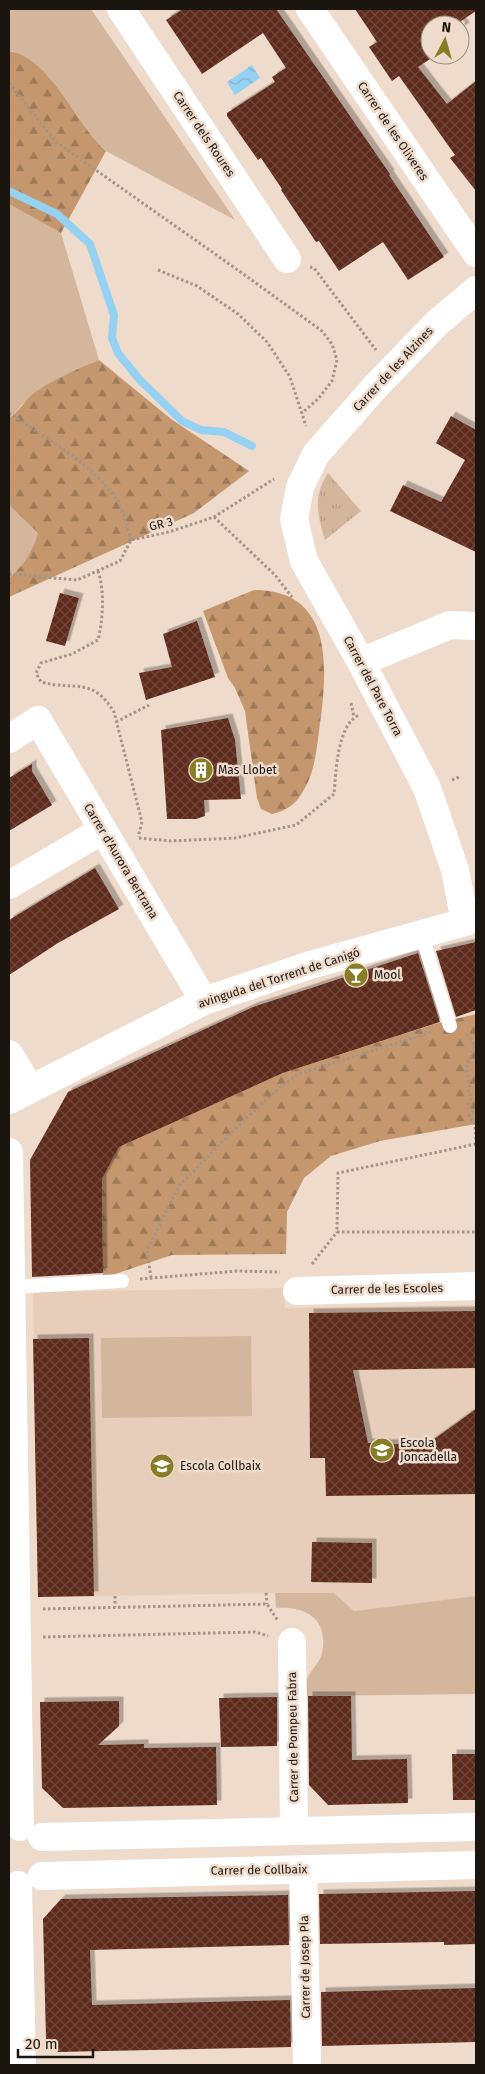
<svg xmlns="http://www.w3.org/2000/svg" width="485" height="2074" font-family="'Fira Sans',sans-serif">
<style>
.built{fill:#e7ceba}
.green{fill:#d4b69d}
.forest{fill:url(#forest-firs)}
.park{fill:url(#park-tufts)}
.water{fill:url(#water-waves)}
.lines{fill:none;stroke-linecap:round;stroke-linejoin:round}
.stream{stroke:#94d1f2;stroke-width:8}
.building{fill:url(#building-cross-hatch);filter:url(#shadow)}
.path{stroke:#a29488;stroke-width:3;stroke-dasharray:2.5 2.5;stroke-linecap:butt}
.lane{stroke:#fff;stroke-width:14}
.street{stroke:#fff;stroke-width:28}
.secondary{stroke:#fff;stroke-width:28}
.labels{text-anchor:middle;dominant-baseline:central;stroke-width:5;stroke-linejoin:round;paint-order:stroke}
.street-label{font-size:12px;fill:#1b150f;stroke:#eedbcb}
.poi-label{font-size:12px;fill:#1b150f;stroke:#eedbcb;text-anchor:start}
</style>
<defs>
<pattern id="forest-firs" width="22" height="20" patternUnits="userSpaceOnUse" patternTransform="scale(1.25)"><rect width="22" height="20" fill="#c4976e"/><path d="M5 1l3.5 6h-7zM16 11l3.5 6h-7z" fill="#9e7a59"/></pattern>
<pattern id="park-tufts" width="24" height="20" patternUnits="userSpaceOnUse" patternTransform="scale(1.25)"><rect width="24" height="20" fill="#d4b69d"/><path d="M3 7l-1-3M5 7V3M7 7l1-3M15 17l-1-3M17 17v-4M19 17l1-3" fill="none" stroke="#b59c86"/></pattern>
<pattern id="water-waves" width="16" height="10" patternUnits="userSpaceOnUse" patternTransform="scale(1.25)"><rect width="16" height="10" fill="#94d1f2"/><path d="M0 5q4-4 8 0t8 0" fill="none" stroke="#7fb3ce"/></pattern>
<pattern id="building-cross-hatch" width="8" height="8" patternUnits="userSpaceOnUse" patternTransform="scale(1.25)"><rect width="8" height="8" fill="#5d2b1b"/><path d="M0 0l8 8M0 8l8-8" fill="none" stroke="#70473a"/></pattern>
<filter id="shadow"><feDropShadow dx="4.5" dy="-4.5" stdDeviation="0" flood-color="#0004"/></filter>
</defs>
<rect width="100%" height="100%" fill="#eedbcb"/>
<path class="built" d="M284,1288L285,1308L476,1305V1596L354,1611L290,1593L38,1597L33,1292Z"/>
<path class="green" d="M9,9H91L235,220L106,151L95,141L68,103L13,51H9Z
M9,204L61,233L99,360C76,369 43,385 25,402C18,407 17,413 9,418Z
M9,505L38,533C33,551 24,567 9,578Z
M251,1336L252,1416L102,1418L101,1338Z
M275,1593H334L354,1611L476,1596V1694L307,1696C307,1690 306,1682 308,1677C312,1669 320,1662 322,1653C329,1619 306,1606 276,1608Z"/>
<path class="forest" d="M9,51C50,57 76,125 106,151L61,233L9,204Z
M99,360L171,419L249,471L194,513L9,597V578C23,567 33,551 38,533L9,505V418C19,412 24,401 33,394C48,382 81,367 99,360Z
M254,590C330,590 328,660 321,716C317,742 317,770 302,793C295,805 285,811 272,814L261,809L257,798L245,711L235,688L228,678L203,611Z
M476,1014V1124L380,1141L331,1156L304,1178L287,1212L286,1254L172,1255L103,1278L102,1179L119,1147L283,1073L435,1024Z"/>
<path class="park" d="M328,473L361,511L325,540C317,514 313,496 328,473Z"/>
<path class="water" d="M252,65L260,78L235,95L227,82Z"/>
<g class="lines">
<path class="stream" d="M9,191L57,214L90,244L114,315L112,338L118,353L139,379L182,421L201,430L224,432L252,446"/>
</g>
<path class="building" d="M183,9H276L390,174L389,175L444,257L408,280L383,242L339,271L319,241L316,242L281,190L282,189L261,158L258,160L227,116V113L275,82L272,77L286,68L263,33L202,74L166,20Z
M355,9H476V11L461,21L465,27L460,30V25H430V48L428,50L433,57L418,67L447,104L476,81V191L450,158L455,155L399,76L392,81L369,47L377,42Z
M451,416L476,430V552L390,511L403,485L441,502L465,460L436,443Z
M60,593L79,598L65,646L46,641Z
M197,621L215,677L146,700L139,673L172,667L163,634Z
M228,718L235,740L241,799L204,800L205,816L196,819H167L161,730Z
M32,764V771L52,805L9,831V778Z
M95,868L119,909L58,943L9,975V920Z
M476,942V1010L456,1017L436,951Z
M418,953L440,1022L283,1073L119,1147L102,1179L103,1273L32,1277L30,1160L68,1092L253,1007Z
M476,1311V1368L353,1370L368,1443L426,1445L476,1409V1494L326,1496L325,1458H310L309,1313Z
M89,1338L94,1596L38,1597L33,1339Z
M312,1542L372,1543V1583L311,1582Z
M308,1696H351L352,1760L407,1759L408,1803L328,1805L309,1785Z
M277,1697V1746L221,1747L219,1698Z
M119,1701V1726L98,1745L144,1744V1748L216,1747L217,1805L63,1808L42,1788L40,1702Z
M452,1754H476V1800H453Z
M476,1891V1944L444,1945V1942L320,1944L319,1894Z
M288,1895L289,1945L90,1950L92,2005L290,2000L291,2047L58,2052L46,2039L43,1919L61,1899Z
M476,1988V2042L322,2046L321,1992Z"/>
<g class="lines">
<path class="path" d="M9,83L56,142L242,273L322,331L332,344L337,360L332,381L318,399L302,413
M310,267L314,268L376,350
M158,270L197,286L238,314L267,342L290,377L306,426
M9,413C43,436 94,465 117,500C124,511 127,528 131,540
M214,517L275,575L292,597
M98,571C105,592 103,619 98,640L72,654L41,663L36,673L41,682C74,691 92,676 114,712L142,822L138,837
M9,574L77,580L120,561L131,540L169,532L214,517L274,479
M351,703L354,717
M116,722L149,705
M452,780L459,777
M139,838L171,841L235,838L296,825L334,794C336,772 337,725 359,715
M467,1034L475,1046C473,1052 469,1059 467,1065C465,1074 472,1081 468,1092L472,1097L468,1105L473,1111L469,1116L475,1124L476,1144
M476,1144L338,1173L337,1232H476
M312,1264L337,1232
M151,1278L147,1250L179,1186L237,1127L279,1088L298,1074L432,1032
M140,1279L237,1271L280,1272
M266,1593L267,1604
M115,1596V1607
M43,1609L267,1604L278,1621
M43,1637L255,1632L268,1636"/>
<path class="lane" d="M421,933L450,1026
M11,1287L122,1281"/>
<path class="street" d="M121,9L287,259
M310,9L476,253
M361,662L450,625L476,626
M9,739L38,720L204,1001
M9,885L103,830
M465,921L455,870L427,788L361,662L304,561L294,519L300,487L316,454L376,386L437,323L476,290
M9,1054L30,1088
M297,1291L476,1286
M292,1642L294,1831
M303,1869L307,2065"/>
<path class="secondary" d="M9,1100L204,1001L310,965L476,919
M9,1152L20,1827
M42,1837L476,1827
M42,1876L476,1865
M18,1885L22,2065"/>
</g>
<defs>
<symbol id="building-disc" viewBox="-11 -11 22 22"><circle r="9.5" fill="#867d24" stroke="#eedbcb"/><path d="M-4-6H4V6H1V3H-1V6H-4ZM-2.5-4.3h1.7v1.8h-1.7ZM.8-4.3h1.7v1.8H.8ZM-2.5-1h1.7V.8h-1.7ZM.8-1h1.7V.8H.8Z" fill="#fff"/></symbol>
<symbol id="bar-disc" viewBox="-11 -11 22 22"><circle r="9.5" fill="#867d24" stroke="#eedbcb"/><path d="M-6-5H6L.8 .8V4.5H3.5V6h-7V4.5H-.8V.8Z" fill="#fff"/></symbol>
<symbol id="school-disc" viewBox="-11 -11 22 22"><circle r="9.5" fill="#867d24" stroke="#eedbcb"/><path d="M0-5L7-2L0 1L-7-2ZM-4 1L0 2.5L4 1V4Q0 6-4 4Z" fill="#fff"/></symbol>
</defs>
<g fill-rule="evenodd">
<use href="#building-disc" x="187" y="756" width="28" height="28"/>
<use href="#bar-disc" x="342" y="961" width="28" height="28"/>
<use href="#school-disc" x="368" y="1436" width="28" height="28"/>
<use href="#school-disc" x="148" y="1452" width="28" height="28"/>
</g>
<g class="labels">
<g class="street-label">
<text transform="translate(393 131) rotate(56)">Carrer de les Oliveres</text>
<text transform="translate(204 134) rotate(56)">Carrer dels Roures</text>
<text transform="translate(393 369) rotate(-47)">Carrer de les Alzines</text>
<text transform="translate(161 524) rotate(-14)">GR 3</text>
<text transform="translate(373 686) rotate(62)">Carrer del Pare Torra</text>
<text transform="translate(121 861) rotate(59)">Carrer d'Aurora Bertrana</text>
<text transform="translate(279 978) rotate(-18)">avinguda del Torrent de Canigó</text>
<text transform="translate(387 1289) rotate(-1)">Carrer de les Escoles</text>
<text transform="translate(293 1737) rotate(-91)">Carrer de Pompeu Fabra</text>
<text transform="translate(259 1870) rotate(-1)">Carrer de Collbaix</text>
<text transform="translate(305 1967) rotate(-91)">Carrer de Josep Pla</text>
</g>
<g class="poi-label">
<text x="218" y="770">Mas Llobet</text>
<text x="374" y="975">Mool</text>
<text x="400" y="1443">Escola<tspan x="400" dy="14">Joncadella</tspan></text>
<text x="180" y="1466">Escola Collbaix</text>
</g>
</g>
<rect width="485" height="2074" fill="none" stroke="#1b150f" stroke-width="20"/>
<g transform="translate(445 40) rotate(6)"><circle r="24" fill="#eedbcb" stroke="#9a8c80"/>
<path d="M0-4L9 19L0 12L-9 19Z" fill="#867d24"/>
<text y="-8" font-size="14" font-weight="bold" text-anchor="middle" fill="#1b150f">N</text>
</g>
<path d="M18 2049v8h75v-8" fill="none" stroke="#1b150f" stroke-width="2.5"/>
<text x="25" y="2049" font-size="15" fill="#1b150f" stroke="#eedbcb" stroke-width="4" paint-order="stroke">20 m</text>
</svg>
